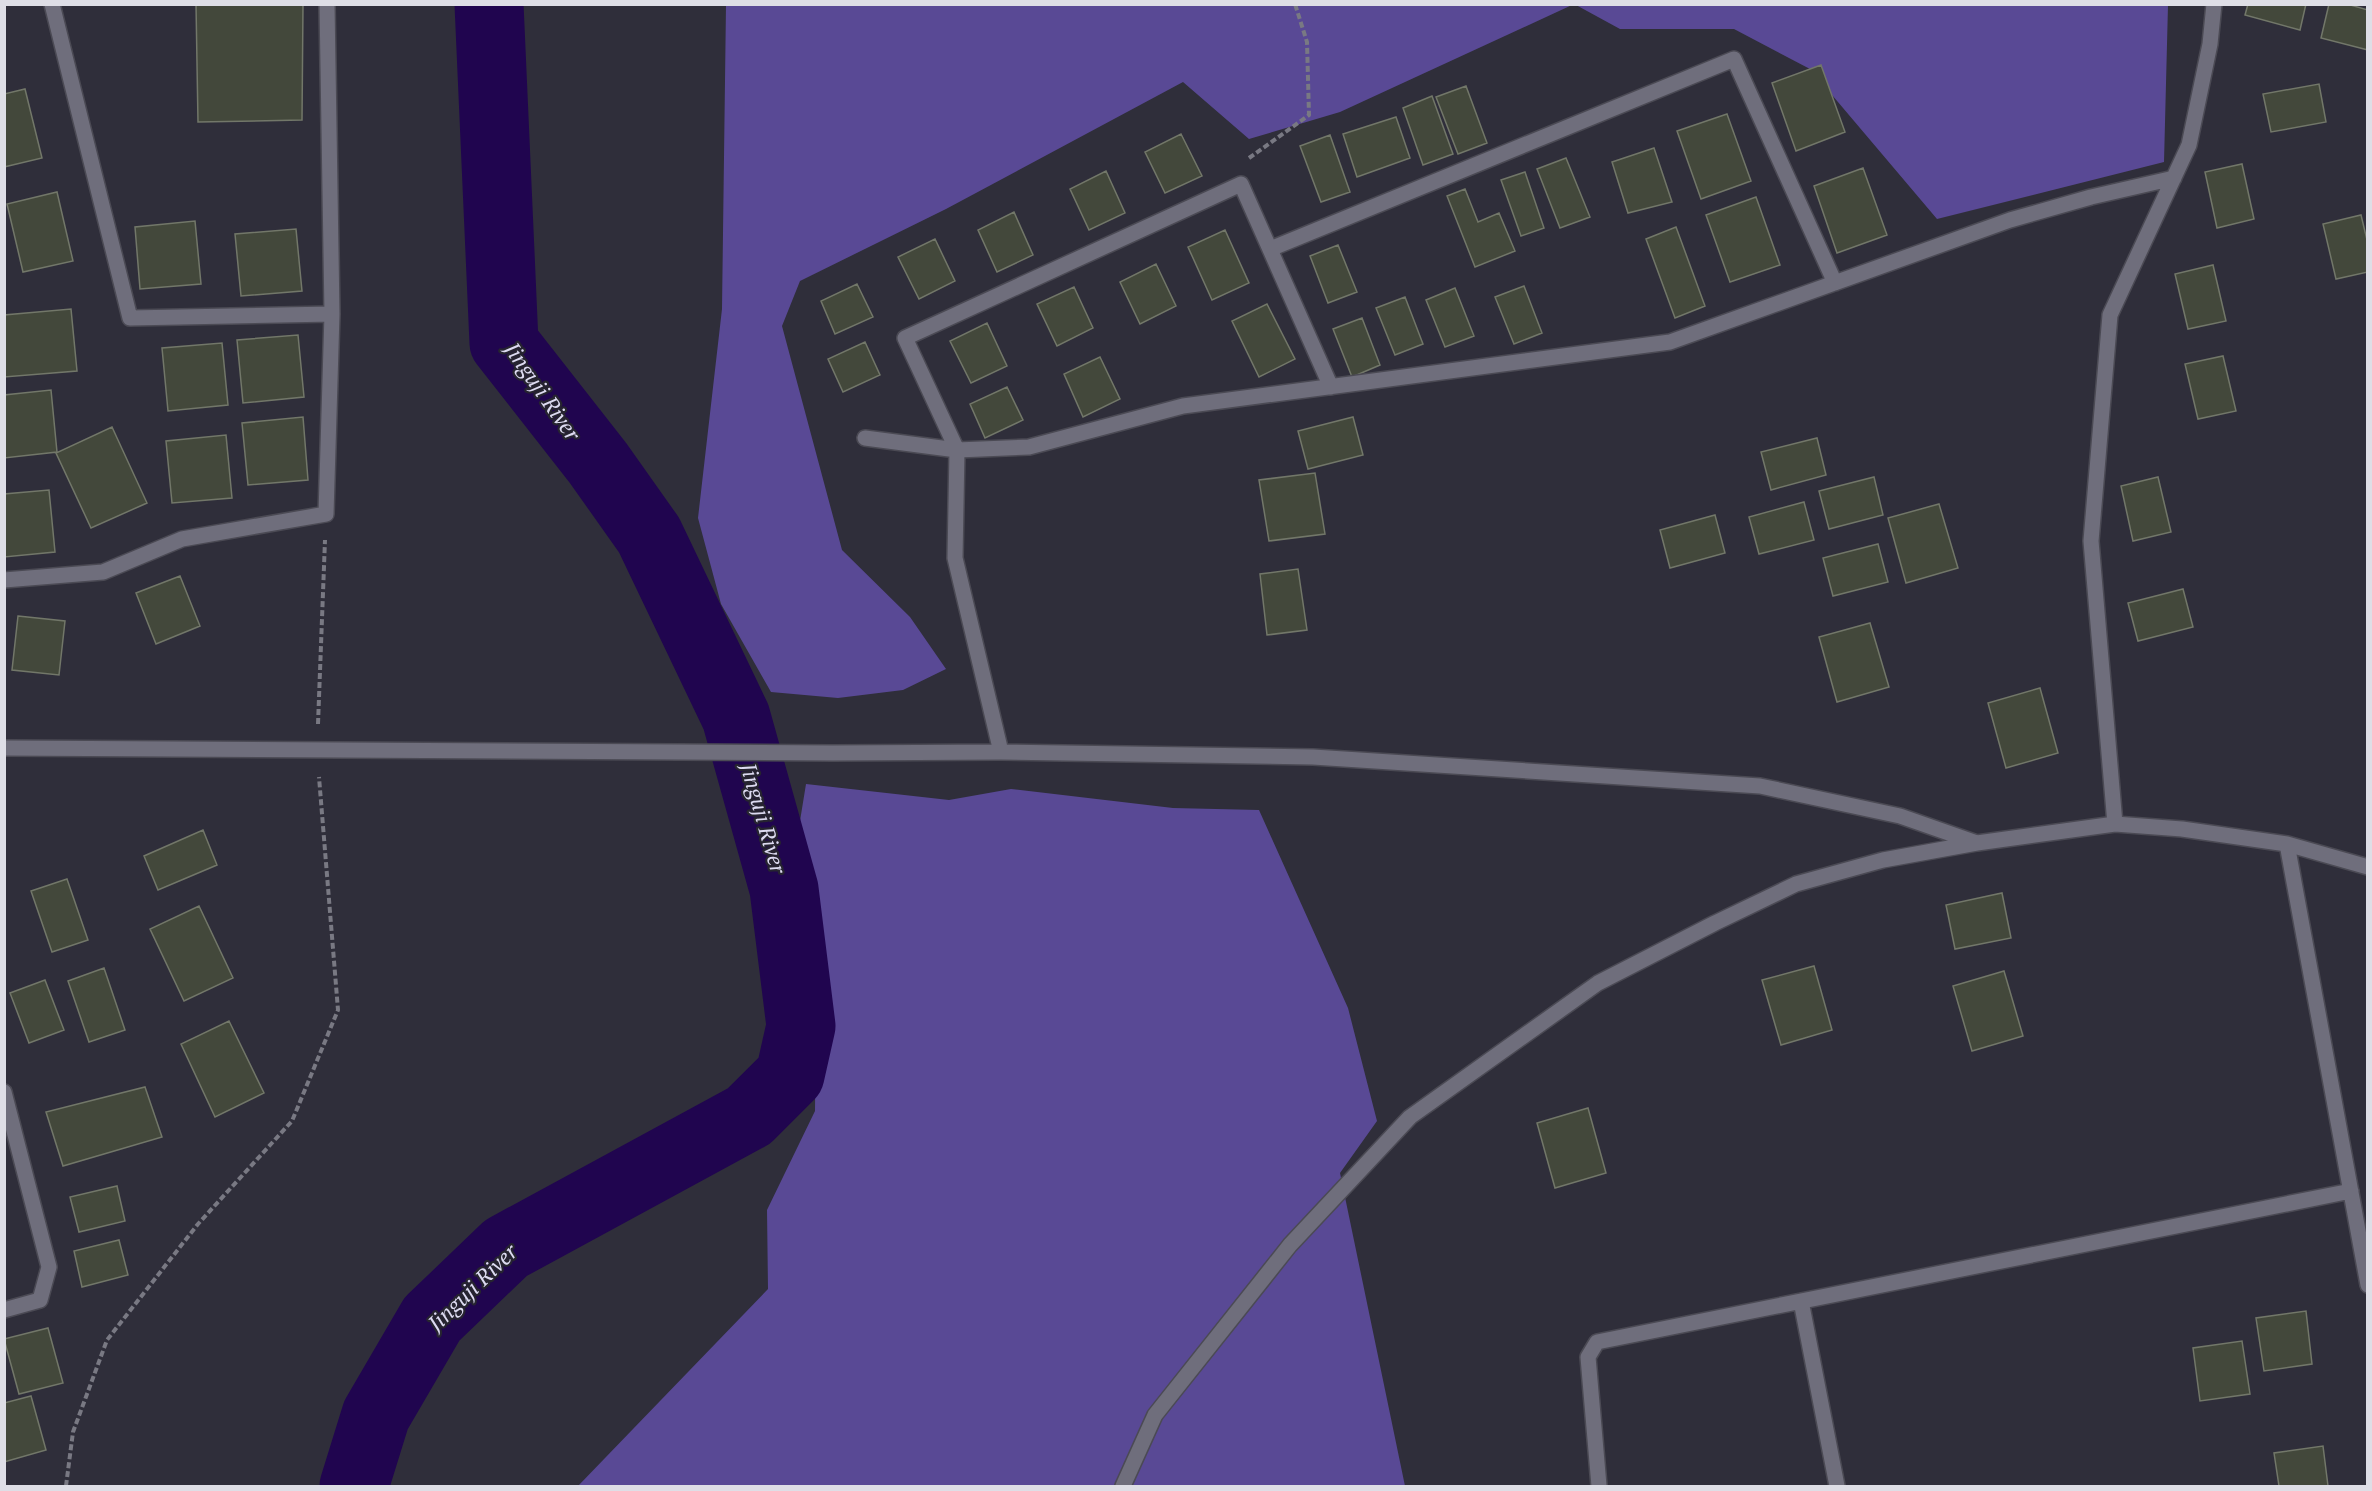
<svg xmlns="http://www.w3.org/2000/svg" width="2372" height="1491" font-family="'PT Serif',serif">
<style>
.forest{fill:#594995}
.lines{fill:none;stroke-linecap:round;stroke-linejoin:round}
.river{stroke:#20054f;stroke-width:69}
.building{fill:#43483b;stroke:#727769;stroke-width:1.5}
.minor-casing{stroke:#4b4a54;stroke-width:18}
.path{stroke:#797983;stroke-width:4;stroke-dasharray:6 3;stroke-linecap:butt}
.minor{stroke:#6f6e7c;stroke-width:15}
.labels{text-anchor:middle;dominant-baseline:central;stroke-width:4.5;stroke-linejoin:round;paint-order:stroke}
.water-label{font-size:22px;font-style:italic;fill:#dddbf1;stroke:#262430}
</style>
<rect width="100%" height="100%" fill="#2f2e3a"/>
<path class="forest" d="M726,5V4L1572,5L1340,112L1249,139L1183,82L946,209L800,281L782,326L842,550L910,617L946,669L903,690L838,698L771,692L721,604L698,518L722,309Z
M1576,5H2168L2164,162L1937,219L1810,69L1734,29H1620Z
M806,784L949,800L1011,789L1173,808L1259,810L1348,1008L1377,1121L1340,1173L1405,1486H578L768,1289L767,1210L815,1111L816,993L786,907Z"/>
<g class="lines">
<path class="river" d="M354,1486L376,1415L432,1319L506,1248L749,1116L790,1075L801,1026L784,889L736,717L649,535L598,463L504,343L489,4"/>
</g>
<path class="building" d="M196,4H303L302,120L198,122Z
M2248,4H2306L2300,30L2245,15Z
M2329,4H2347L2368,10V50L2321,38Z
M1821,65L1845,132L1796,151L1772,83Z
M2319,84L2326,122L2271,132L2263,94Z
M1466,86L1487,143L1458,154L1436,97Z
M25,89L42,158L4,167V94Z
M1432,96L1453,154L1423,165L1403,108Z
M1727,114L1751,181L1701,199L1677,131Z
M1396,117L1410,158L1357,177L1343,134Z
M1181,134L1202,176L1165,193L1145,152Z
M1330,135L1350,192L1321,202L1300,146Z
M1654,148L1672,202L1628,213L1612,162Z
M1566,158L1590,217L1560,228L1537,169Z
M2242,164L2254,219L2217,228L2205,172Z
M1863,168L1887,235L1837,253L1814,186Z
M1106,171L1125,213L1089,230L1070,189Z
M1525,172L1544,228L1521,236L1501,180Z
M1465,189L1478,222L1499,213L1515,251L1475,267L1447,196Z
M57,192L73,261L23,272L7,204Z
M1756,197L1780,265L1730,282L1706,215Z
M1014,212L1033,255L997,272L978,230Z
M2361,215L2368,244V272L2336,279L2323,224Z
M195,221L201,284L140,289L135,227Z
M1676,227L1705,306L1675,318L1646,239Z
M296,229L302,291L241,296L235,234Z
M1225,230L1249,283L1212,300L1188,247Z
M935,239L955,281L919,299L898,257Z
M1338,245L1357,292L1328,303L1310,256Z
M1156,264L1176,306L1140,324L1120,282Z
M2213,265L2226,321L2188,329L2175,274Z
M857,284L873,317L835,334L821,301Z
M1524,286L1542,333L1514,344L1495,297Z
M1074,287L1093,328L1057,346L1037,304Z
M1455,288L1474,336L1445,347L1426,300Z
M1405,297L1423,344L1395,355L1376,308Z
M1267,304L1295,359L1259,377L1232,321Z
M71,309L77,371L4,377V315Z
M1362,318L1380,365L1352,377L1333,329Z
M987,323L1007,366L971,383L950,341Z
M298,335L304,397L243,403L237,340Z
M865,342L880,375L843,392L828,359Z
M222,343L228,405L168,411L162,348Z
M2223,356L2236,411L2198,419L2185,364Z
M1100,357L1120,399L1083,417L1064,374Z
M1007,387L1023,420L985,438L970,404Z
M51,390L57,452L4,458V395Z
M303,417L308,480L248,485L242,423Z
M1353,417L1363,455L1308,469L1298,431Z
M112,427L147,503L91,528L56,453Z
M226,435L232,498L172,503L166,441Z
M1817,438L1826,475L1771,490L1761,452Z
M1315,473L1325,534L1269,541L1259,480Z
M1874,477L1883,515L1829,529L1819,491Z
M2158,477L2171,532L2133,541L2121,486Z
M49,490L55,552L4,557V494Z
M1804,502L1814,540L1759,554L1749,517Z
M1939,504L1958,568L1906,583L1888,518Z
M1715,515L1725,553L1670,568L1660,530Z
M1878,544L1888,582L1833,596L1823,558Z
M1298,569L1307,630L1267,635L1260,574Z
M180,576L200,626L156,644L136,593Z
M2183,589L2193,627L2138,641L2128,603Z
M18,616L65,621L59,675L12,670Z
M1870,623L1889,687L1837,702L1819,637Z
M2040,688L2058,753L2006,768L1988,703Z
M203,830L217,865L158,890L144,856Z
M67,879L88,940L52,952L31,891Z
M2002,893L2011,938L1955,949L1946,905Z
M199,906L233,978L184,1001L150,929Z
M1814,966L1832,1030L1781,1045L1762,980Z
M104,968L125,1030L89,1042L68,981Z
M2004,971L2023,1036L1972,1051L1953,986Z
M45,980L64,1030L29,1043L10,993Z
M229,1021L264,1093L215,1117L181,1044Z
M145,1087L162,1137L63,1166L46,1112Z
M1588,1108L1606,1173L1555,1188L1537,1123Z
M117,1186L125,1221L79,1232L70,1197Z
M119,1240L128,1275L82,1287L74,1251Z
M2306,1311L2312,1364L2264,1371L2256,1318Z
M48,1328L63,1383L19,1394L4,1339Z
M2242,1341L2250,1394L2200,1401L2193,1348Z
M31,1396L46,1450L4,1462V1403Z
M2323,1446L2328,1486H2279L2274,1453Z"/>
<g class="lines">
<defs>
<path id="minor" d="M52,4L130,318L332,314
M1270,249L1734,59L1835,283
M865,438L957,450L1029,447L1183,406L1670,342L2010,220L2091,197L2174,178
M4,580L103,572L182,539L326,514L332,314L327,4
M4,748L833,753L1001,752L1313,757L1760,786L1900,816L1977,843
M1001,752L955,558L957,450L905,338L1241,184L1331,387
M2115,824L2091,541L2110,315L2189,145L2210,44L2214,4
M2287,844L2368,1285
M4,1092L49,1267L40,1300L4,1310
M1801,1301L1837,1486
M1123,1486L1155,1415L1290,1245L1410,1117L1598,983L1715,923L1796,884L1883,860L1977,843L2115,824L2182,829L2287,844L2368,867
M1599,1486L1588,1357L1597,1342L2351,1191"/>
</defs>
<use href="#minor" class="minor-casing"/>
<path class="path" d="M1249,158L1309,115L1307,42L1295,4
M318,724L325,540
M66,1486L73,1432L107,1340L198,1224L292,1121L338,1010L319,777"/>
<use href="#minor" class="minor"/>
</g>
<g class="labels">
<g class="water-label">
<text transform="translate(543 391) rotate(55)">Jinguji River</text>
<text transform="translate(764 818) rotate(74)">Jinguji River</text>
<text transform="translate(472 1287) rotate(-44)">Jinguji River</text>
</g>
</g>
<rect width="2372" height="1491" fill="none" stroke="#dedee6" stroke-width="12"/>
</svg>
